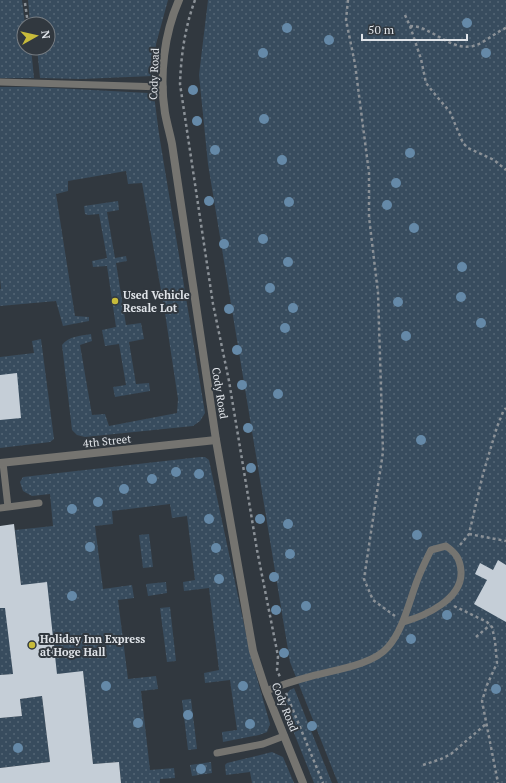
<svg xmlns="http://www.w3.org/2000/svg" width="506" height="783" font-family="'PT Serif',serif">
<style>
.grass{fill:url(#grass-dots)}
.garden{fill:#384c5e}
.building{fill:#c5ced7}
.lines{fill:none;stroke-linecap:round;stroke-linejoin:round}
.path{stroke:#8b9197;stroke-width:2.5;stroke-dasharray:3 3;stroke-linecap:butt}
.service{stroke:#757470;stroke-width:7}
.minor{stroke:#757470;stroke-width:8}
.tertiary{stroke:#757470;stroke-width:8}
.tree{fill:#6589a8}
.poi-dot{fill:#c7bb3b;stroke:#31383f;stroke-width:1.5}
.labels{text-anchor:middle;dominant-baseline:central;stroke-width:4;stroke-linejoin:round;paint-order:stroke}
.street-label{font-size:11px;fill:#e0e4e9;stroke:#31383f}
.poi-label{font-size:11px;font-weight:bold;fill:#e0e4e9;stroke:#31383f;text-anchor:start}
</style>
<defs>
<pattern id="grass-dots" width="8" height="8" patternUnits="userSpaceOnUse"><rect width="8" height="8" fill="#384c5e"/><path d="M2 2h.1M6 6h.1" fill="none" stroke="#546675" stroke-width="1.8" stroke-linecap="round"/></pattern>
</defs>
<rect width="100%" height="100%" fill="#31383f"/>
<path class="grass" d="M0,0H22L25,24H24V48H31L34,78H0Z
M28,0H168L156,44L153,76L81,79L40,78L37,48H48V24H30Z
M208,0H506V783H338L290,662L208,164L199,75Z
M0,87H35L149,93L154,95L159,134L205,413L200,421L193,426L85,437L77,435L72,430L62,345C69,336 80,336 91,334L92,341L80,345L92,415L105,414L109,426L177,413L178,399L165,313L142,183L128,184L126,171L68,181V191L56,194L75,316L89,317V321L63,326L56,301L0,306V289H1L0,278Z
M118,201L119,210L107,212L115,258L126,256L127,261L116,263L126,325L141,323L144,339L129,342L136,384L149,383L150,391L115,397L113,387L126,385L119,344L105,346L102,330L116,327L107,266L93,267L92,261L107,258L99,214L88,215L85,214L84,206Z
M41,339L54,439L50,442L0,448V357L34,353L32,341Z
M200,457H205L209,460L251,657L270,724L267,732L259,735L223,742L222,732L237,730L230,680L205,683L204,673L219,670L209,588L184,591L183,582L195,580L187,516L172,518L170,504L112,511L113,524L95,526L103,589L132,585L134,598L118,600L128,679L156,676L158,689L141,691L150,770L174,768L175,778L160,779V783H121L119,762L93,764L83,672L57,674L21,585L15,530L53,526L50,494L32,496L23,491L20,482L23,477Z
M149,534L153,567L143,568L139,535Z
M166,582L167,593L148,596L146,584Z
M170,607L176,661L167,662L160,608Z
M0,608H6L13,674L0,675Z
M294,688L332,783H314L284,708L283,698L290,690Z
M42,696L50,762L0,768V718L22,716L20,699Z
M191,699L197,749L188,750L182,700Z
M272,752L283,757L294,783H252L250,772L226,775L225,765L227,763Z
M211,762L212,773L192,776L190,765Z"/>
<path class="garden" d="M506,258V287C498,278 496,266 506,258Z"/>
<path class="building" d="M17,373L21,418L0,420V375Z
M14,524L21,585L47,582L57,674L83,671L93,764L119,762L121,783H0V768L50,762L42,696L20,699L22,716L0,718V675L13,674L5,608H0V526Z
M498,560L506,565V622L474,604L487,580L475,574L480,563L493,570Z"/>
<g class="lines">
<path class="path" d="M195,0C185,27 181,55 180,84L213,304L229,381L257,550L278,656L277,670L280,677
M348,0L346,20L355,64L369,173V217L378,293L383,452L364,579L373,600L395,616
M25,3L28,24
M405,15L410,26L421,59L426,83L433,92L450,112L463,143L468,148L494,160L506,170
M410,26C432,26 449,51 473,46C485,43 494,33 506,28
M469,534L506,541
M460,545L469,534L483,474L497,427L503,412L506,408
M454,606L487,622L492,627L495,641L497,663L487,685L482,701L498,783
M476,637L490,625
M286,693L323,783
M423,765L441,759L451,754L486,724"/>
<path class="service" d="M0,82L163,87
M3,463L8,507L39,503
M0,508L8,507
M266,691C281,685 297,680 312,676C334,670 373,665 388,647C403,630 409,602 417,581C421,570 426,560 431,550L446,546C456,553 460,559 461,571C463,599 425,616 403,622
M217,753L263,744L284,736"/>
<path class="minor" d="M0,463L216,440"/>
<path class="tertiary" d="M179,0C164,34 159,76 165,113C167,124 170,134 172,144L216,440L253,651L266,691L303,783"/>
</g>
<g class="tree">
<circle cx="467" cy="23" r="5"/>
<circle cx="287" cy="28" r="5"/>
<circle cx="329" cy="40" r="5"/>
<circle cx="263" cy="53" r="5"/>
<circle cx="486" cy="53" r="5"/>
<circle cx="193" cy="90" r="5"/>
<circle cx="264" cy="119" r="5"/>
<circle cx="197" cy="121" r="5"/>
<circle cx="215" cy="150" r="5"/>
<circle cx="410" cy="153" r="5"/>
<circle cx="282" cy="160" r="5"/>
<circle cx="396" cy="183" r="5"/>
<circle cx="209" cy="201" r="5"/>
<circle cx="289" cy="202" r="5"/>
<circle cx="387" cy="205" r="5"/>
<circle cx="414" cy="228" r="5"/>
<circle cx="263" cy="239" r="5"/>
<circle cx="224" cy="244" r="5"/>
<circle cx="288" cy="262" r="5"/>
<circle cx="462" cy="267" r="5"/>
<circle cx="270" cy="288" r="5"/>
<circle cx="461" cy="297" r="5"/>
<circle cx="398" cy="302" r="5"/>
<circle cx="293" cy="308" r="5"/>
<circle cx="229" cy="309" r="5"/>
<circle cx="481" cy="323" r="5"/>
<circle cx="285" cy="328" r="5"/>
<circle cx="406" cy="336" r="5"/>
<circle cx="237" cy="350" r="5"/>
<circle cx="242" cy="385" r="5"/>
<circle cx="278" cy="394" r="5"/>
<circle cx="248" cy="428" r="5"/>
<circle cx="421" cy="440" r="5"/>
<circle cx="251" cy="468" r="5"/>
<circle cx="176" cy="472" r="5"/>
<circle cx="199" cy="474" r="5"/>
<circle cx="152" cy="479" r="5"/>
<circle cx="124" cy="489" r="5"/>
<circle cx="98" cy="502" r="5"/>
<circle cx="72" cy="509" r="5"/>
<circle cx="209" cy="519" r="5"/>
<circle cx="260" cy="519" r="5"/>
<circle cx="288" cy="524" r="5"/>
<circle cx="417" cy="535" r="5"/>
<circle cx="90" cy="547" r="5"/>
<circle cx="216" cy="548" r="5"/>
<circle cx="290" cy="554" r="5"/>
<circle cx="274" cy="577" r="5"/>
<circle cx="219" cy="579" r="5"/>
<circle cx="72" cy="596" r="5"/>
<circle cx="306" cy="606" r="5"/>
<circle cx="276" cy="610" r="5"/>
<circle cx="447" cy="615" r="5"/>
<circle cx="411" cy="639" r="5"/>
<circle cx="284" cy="653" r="5"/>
<circle cx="106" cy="686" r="5"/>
<circle cx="243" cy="686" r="5"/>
<circle cx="496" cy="689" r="5"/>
<circle cx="188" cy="715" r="5"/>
<circle cx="138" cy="723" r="5"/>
<circle cx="250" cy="724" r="5"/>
<circle cx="312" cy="726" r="5"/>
<circle cx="18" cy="748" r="5"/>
<circle cx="201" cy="769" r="5"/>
</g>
<g class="poi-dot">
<circle cx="115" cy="301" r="4"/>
<circle cx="32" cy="645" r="4"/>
</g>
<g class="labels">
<g class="street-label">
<text transform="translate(154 74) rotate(-88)">Cody Road</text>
<text transform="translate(220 393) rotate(81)">Cody Road</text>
<text transform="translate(107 441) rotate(-6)">4th Street</text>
<text transform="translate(285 707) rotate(68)">Cody Road</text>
</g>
<g class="poi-label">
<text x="123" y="295">Used Vehicle<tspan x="123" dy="13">Resale Lot</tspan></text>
<text x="40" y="639">Holiday Inn Express<tspan x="40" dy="13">at Hoge Hall</tspan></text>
</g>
</g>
<g transform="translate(36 36) rotate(82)"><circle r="19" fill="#31383f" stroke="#777d83"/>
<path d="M0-3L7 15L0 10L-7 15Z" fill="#c7bb3b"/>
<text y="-6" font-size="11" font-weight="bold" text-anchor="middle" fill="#e0e4e9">N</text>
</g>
<path d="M362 34v6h105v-6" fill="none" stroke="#e0e4e9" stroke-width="2"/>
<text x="368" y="34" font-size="12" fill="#e0e4e9" stroke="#31383f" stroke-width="3" paint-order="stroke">50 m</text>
</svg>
